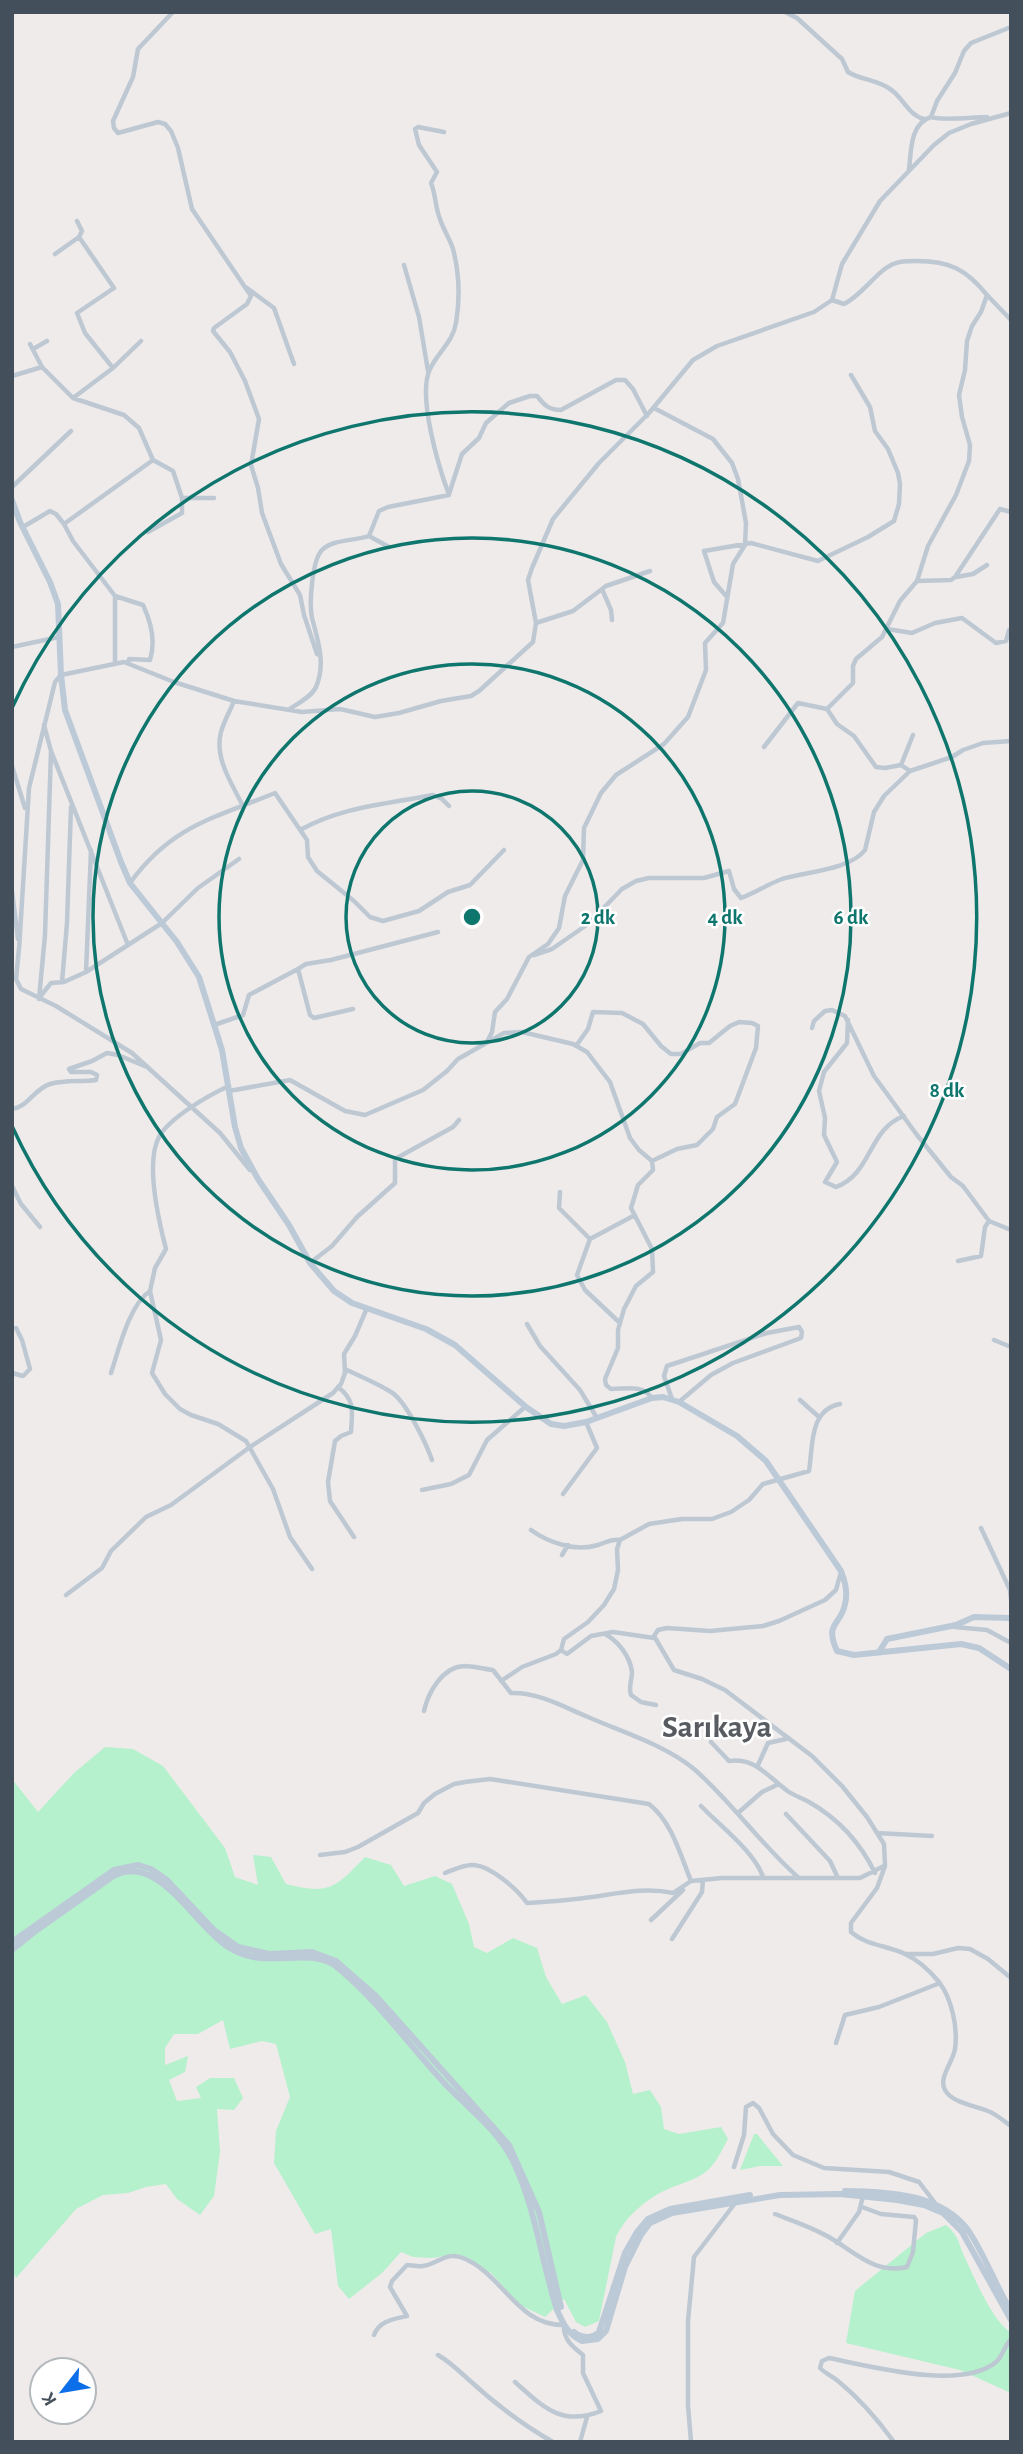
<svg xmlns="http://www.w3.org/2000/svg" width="1023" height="2454" font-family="'Alegreya Sans',sans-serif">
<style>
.green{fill:#b5f1cc}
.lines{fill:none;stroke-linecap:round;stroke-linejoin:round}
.street{stroke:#bdc8d3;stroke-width:4.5}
.secondary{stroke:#bcc9d7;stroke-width:6}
.ring{fill:none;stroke:#0f766e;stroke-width:3.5}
.labels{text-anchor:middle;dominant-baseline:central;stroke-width:5;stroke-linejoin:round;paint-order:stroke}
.quarter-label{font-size:32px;font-weight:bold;fill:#585c61;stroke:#fff}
.centre{fill:#0f766e;stroke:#fff;stroke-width:3.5}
.ring-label{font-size:21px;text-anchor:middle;font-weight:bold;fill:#0f766e;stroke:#fff;stroke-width:5;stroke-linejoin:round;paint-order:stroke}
</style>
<rect width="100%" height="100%" fill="#efebeb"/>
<path class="green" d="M105,1747L133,1749L163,1766L225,1848L235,1877L258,1885L253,1855L271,1857L286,1884C330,1895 335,1888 365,1857L391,1865L404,1886L435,1876L452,1884L469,1924L474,1947L487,1953L513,1938L537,1948L546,1977L562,2004L586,1995L607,2022L625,2062L633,2094L650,2090L661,2107L664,2129L679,2134L721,2127L728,2139C723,2148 718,2159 711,2167C700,2179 682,2183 668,2189C646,2199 626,2216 616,2237L599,2321L585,2327L576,2322L564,2299L545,2317L520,2305L491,2273L458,2254L432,2258L413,2257L401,2252L382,2273L349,2299L338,2286L331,2229L315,2234L274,2163L276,2131L290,2097L276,2044L262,2041L230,2049L223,2020L198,2034H174L165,2048V2065L188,2056L185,2072L169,2080L177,2101L201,2098L196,2087L210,2078H234L243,2098L234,2110L217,2109L220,2152L214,2196L200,2215L177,2199L166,2184L146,2187L128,2193L103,2195L76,2209L16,2278L12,2270V1779L38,1812L74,1773Z
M754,2134H757L783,2166H760L740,2170Z
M946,2225C960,2237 958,2243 965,2258C975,2279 992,2320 1011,2333V2393L960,2370L846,2343L855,2291L926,2233Z"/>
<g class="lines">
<path class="street" d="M173,12L138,49L133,77L113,121L114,128L118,133L158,122L165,124L171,131L178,148L192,209L251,296L247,304L214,328L213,331L230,352L245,381L259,419L251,465L258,488L262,513L281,564L300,595L304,615L317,654L320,655
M785,12L797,18L842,59L848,72C861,80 878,80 890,89C903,97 908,115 924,119
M987,117C974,117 939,121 931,117L937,101L955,73L964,51L971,43L1011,27
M909,170C911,152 910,123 931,117
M77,221L82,231L79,237
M55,254L79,237L114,288L77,313L85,333L113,368
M404,265L419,317L428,371
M247,288L274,308L294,364
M987,295L1011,320
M30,344L42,367L73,398L124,415L139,428L153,460
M33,349L47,341
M12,376L42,367
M73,398L113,368L141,341
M12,487L71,431
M449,494L462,454L479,438L486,423L509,403L530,396H537C544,405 549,410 561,410L616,380H625L633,389L647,416
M64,524L153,460L173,471L182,498H214
M23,527L50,511L56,514L64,524L73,541L115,596V662
M148,532L182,513V498
M369,536L389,547
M956,577L973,574L987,565
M917,581L951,580L955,577L1000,509L1011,512
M602,589L611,610L612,620
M115,596L143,605C151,622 156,641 150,660L129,659L128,663
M727,597L714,582L704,551L751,543L818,561L868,537L894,521L899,504L900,484L898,473L888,449L875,431L870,407L851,375
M536,623L573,611L606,586L650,571
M887,629L912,633L935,623L962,618L996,643L1006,641L1009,630
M12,647L59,637
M234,701C230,711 224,721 221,732C214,758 232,784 243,806
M291,708C299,703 312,696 316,687C326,665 318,640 312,618C309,604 312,560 322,550C333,539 355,541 369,536L379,511L388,507L449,495C439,468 417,396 430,369C438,352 453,342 456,323C460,299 459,272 453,249C450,239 443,229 440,219C435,207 436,195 431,183L437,172L419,145L415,129L418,127L444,132
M827,709L853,683V666L856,659L882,637L900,601L917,581L928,546L956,495L969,461L970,445L962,417L959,395L965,370L967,341L972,326L981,312L987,295C966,269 949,261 917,261C904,261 896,261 886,268C871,279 860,296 844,304L832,300
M764,747L798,703L827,709L837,724L854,736L876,767L885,768L901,765L910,771
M51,751L128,945L162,923L198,888L239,859
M901,765L913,735
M12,766L25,808
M300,830C341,807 386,804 433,795L442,799L449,806
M91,850L86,972L128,945
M130,883C171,826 214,818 275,793L307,840L308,857L317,871L354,901L370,917L383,921L419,911L448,892L470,885L504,850
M12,891L18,939
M19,948L16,979L21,989L56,1006L132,1053L220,1133L250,1170
M19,950L29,788L55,682L61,675L124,662L174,682L234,701L302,712L340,709L375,717L399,713L441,701L471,696L479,691L533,642L536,623L528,580L532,568L553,519L599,463L649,413L693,360L717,346L814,312L832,300L842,264L880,201L934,145L949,133L971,124L1011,113
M534,955L552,949L588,924L622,889L636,881L649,878H704L729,871L734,889L741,898C755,893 768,884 782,879C805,872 850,870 865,850L874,812L884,796L910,771L952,757L963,750L983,743L1011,741
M298,969L306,964L331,960L438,932
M62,982L67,923L71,807
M39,998L51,983L64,982L86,972
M39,999L45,935L51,751L44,725
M848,1020L847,1043L824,1072L819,1091L825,1118L824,1135L837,1162L825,1182L836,1187C872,1174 868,1129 904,1116
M214,1025L243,1015L249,995L298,969L310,1015L314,1018L353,1009
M812,1028L814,1021L825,1011L832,1010L845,1016L874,1076L917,1135L951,1177L963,1186L989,1221L1011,1230
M487,1042L492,1032L495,1012L507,999L529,957L548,944L559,928L565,896L583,860L584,828L601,793L616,775L664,744L688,717L706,670L705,643L723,623L733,564L745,545L746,523L738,479L732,463L713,439L654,408
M576,1046L588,1029L593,1012L622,1013L643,1024L661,1046L671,1054H681L700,1043H709L730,1026L739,1022L752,1023L758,1026L756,1048L735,1104L717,1117L713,1129L697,1145L677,1149L652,1161
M229,1086C209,1095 169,1118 159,1137C145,1163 159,1222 166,1249L155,1268L150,1291L161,1340L152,1373L165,1394L180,1409L191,1415L218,1424L246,1441L273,1489L290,1537L312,1569
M229,1091L290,1080L345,1111L365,1115L423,1090L447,1071L458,1059L504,1033L522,1032L573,1044L587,1052L610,1082L630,1138L639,1150L652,1161L653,1170L638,1185L631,1208L652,1249L653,1272L636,1286L624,1309L618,1330V1348L605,1379L606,1385L611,1389C627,1389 642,1384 652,1398
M12,1109C28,1107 34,1089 50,1084C65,1080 81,1082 96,1080L97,1075L91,1072H71L69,1069L92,1061L107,1053L118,1055L147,1067
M12,1186L21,1204L40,1227
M560,1192L559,1208L590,1239
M958,1261L981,1256L985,1227L989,1221
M310,1263L332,1246L357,1217L395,1183V1159L453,1127L459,1120
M620,1323L585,1290L577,1275L590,1239L635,1215
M527,1324L540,1346L580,1390L597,1418
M994,1340L1011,1347
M345,1369C359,1376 382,1385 394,1394C408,1406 426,1443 432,1460
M12,1373L23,1376L30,1369L22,1340L16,1328
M111,1373C119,1349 129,1305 150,1291
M338,1387C356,1401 352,1412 351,1432L341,1436L335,1441L328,1482L330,1501L354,1537
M672,1399L664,1376L667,1366L767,1333L799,1327L802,1332L801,1338L733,1363L711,1375L679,1402
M800,1400L819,1417
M422,1490L451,1484L469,1475L487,1440L525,1407
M563,1494L597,1448L586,1422
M981,1528L1010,1590L1011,1599
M531,1530C549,1543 576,1552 598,1545C607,1542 610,1539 620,1540
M562,1555L568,1545
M841,1572L836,1590L825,1600L779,1621L763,1626L710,1631L667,1628L658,1630L654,1636L674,1670L702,1679L725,1690L812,1756L842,1786L867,1817L884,1844L885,1866L877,1888L851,1923V1932C867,1946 887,1945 905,1954C918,1960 930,1971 939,1982C952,1999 958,2028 955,2049C953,2062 938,2078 945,2090C952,2103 976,2106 988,2111C996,2114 1004,2121 1011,2126
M66,1595L102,1568L111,1551L146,1517L171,1505L250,1447L333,1393L341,1384L345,1373L344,1354L355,1336L367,1308
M955,1627L987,1630L1011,1643
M605,1634C618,1641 630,1656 632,1672C632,1681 628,1686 631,1695L641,1702L656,1705
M654,1638L613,1632L591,1636L567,1654L561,1650L564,1639L588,1622L604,1605L614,1589L618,1570L617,1549L620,1540L649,1524L682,1519H712L731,1512L749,1500L763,1484L809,1471C813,1446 809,1410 840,1404
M501,1681L522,1667L556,1654L561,1650
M424,1711C428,1693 442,1667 464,1666C473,1666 484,1669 493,1670L511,1693C538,1692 564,1707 588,1717C622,1732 665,1745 694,1769C732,1802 761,1845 799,1878H860L884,1866
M711,1742L729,1761C756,1757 769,1778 789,1792C795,1796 802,1798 809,1802C839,1819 860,1842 875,1873
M758,1765L768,1743L786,1739
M701,1806C719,1825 755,1852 763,1877
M738,1813L762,1792L779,1784
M786,1814L830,1861L838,1878
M877,1833L932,1836
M320,1855L345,1852L358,1847L418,1813L424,1803L435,1794L454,1784L465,1782L490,1779L649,1804C672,1822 680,1854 691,1881L722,1878H798
M445,1873C453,1870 463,1865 472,1865C490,1865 517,1889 527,1903C549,1902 570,1900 592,1897C620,1893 646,1887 673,1893L691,1881
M651,1920L683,1890
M672,1939L702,1892L703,1880
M906,1954H933L958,1948L970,1949L988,1959L1011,1978
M836,2043L845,2015L879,2007L940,1983
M734,2167L744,2135L746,2107L753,2103L759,2108L773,2134L793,2155L824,2168L889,2172L919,2182L935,2203
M775,2214C793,2221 811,2227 827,2236C853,2250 874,2275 907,2267L913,2252L916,2220L914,2217L881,2214L862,2207
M837,2243L859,2212L863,2196
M374,2335C379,2321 393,2319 407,2316L390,2287L392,2281L407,2265C411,2265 418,2267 423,2266C438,2264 446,2251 463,2258C503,2274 517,2326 564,2325C563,2339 572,2346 583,2355V2373L601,2411C562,2427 543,2407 515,2382
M438,2355C450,2362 458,2370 468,2379C493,2402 523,2425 553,2442
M580,2442L587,2417
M691,2442L688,2405V2321L694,2257L736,2202
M894,2442C878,2420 859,2398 838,2381C832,2376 826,2374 820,2368L822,2361L829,2358C869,2366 962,2391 996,2362C1003,2356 1004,2346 1011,2339"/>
<path class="secondary" d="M12,500L20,522L50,582L58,604L61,675L65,710L121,862L130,883L177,942L199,977L222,1050L235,1127L241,1148L258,1179L289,1225L310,1263L334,1291L352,1303L426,1329L455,1345L526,1407L551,1424L564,1426L586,1422L652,1398L663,1397L679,1402L737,1436L766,1461L841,1571C845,1581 848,1593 845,1604C841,1626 824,1622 837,1651L854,1655L961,1644L979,1648L1011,1669
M879,1652L887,1639L956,1625L974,1617L1011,1618
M12,1942L114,1870L138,1865L151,1869L167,1880L214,1930L238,1947L269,1954L312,1952L336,1961L376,1996L509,2145L539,2212L561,2307
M12,1950L37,1930L112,1877C158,1850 193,1925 228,1947C265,1971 302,1947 333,1964C377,1999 408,2044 446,2085C469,2109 498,2130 513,2161C536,2209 541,2260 557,2310C563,2323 568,2335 582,2341L598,2339L606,2331L625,2267L641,2235L650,2223L672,2213L780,2195L840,2194L897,2200L924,2205L943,2213L962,2232L1011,2320
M845,2191C889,2192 943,2193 970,2233C986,2258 996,2286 1011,2311
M574,2332C581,2338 592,2339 599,2332L625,2253L637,2232L648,2219L670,2209L750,2195"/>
</g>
<g class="ring">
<circle cx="472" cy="917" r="126"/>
<circle cx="472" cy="917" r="253"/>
<circle cx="472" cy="917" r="379"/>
<path d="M12 708A505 505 0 1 1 12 1126"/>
</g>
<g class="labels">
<g class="quarter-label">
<text x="717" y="1727">Sarıkaya</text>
</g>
</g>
<circle cx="472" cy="917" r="10" class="centre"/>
<g class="ring-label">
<text x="598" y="924">2 dk</text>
<text x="725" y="924">4 dk</text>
<text x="851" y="924">6 dk</text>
<text x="947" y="1097">8 dk</text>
</g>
<rect width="1023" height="2454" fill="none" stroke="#434f5a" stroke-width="28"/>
<g transform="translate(63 2391) rotate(239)"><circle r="33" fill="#ffffff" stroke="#b4b9bd" stroke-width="2"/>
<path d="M0-5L12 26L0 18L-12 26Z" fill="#0c6ee8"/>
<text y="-10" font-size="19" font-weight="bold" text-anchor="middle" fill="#434f5a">K</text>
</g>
</svg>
